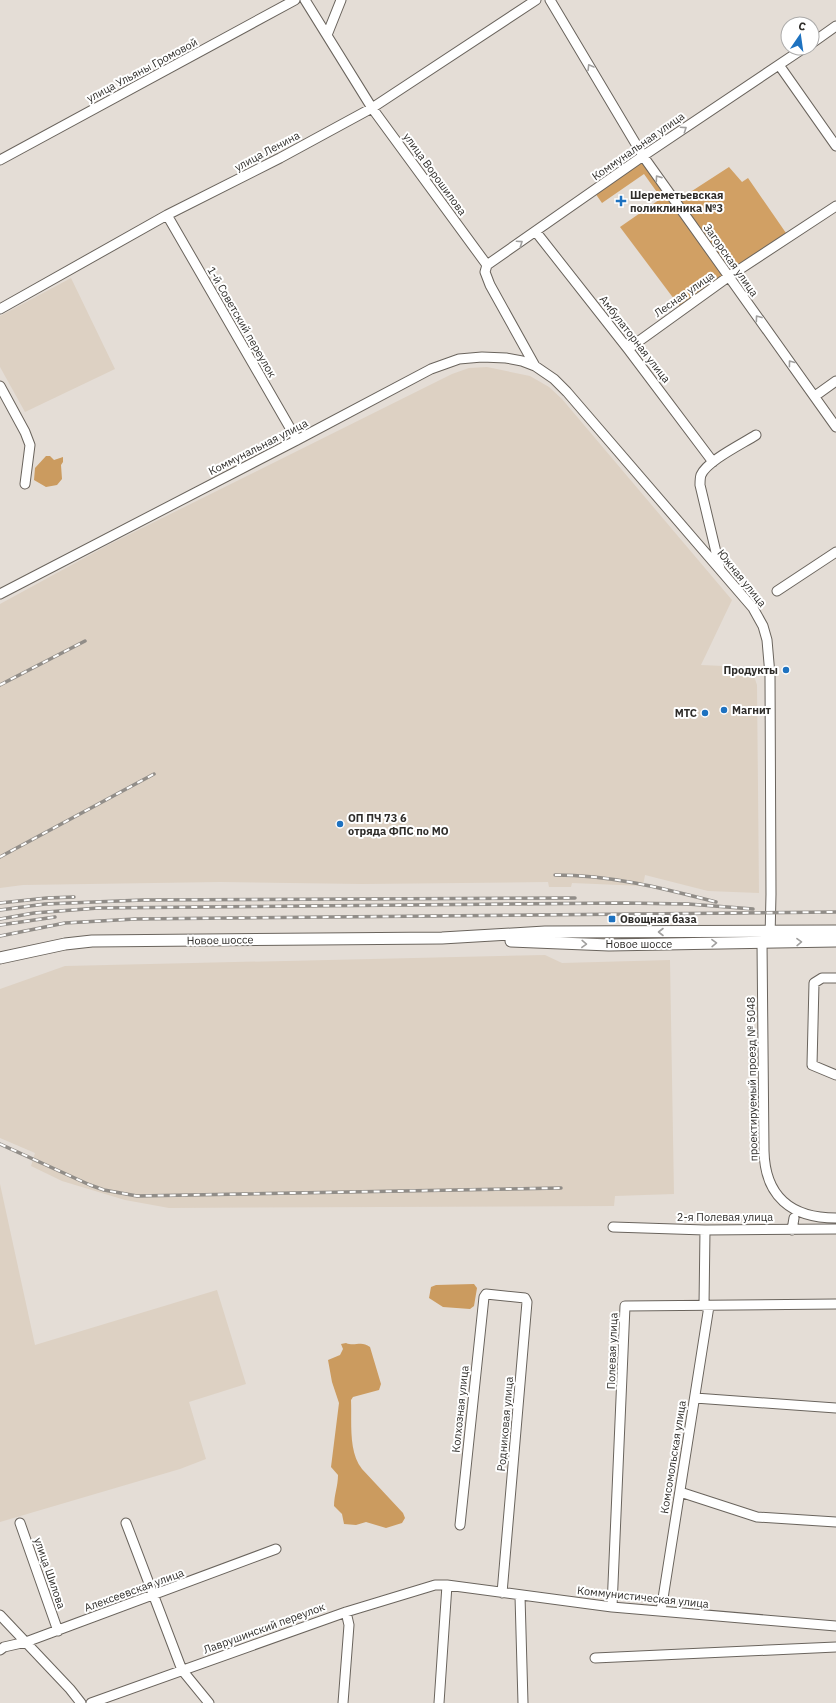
<svg xmlns="http://www.w3.org/2000/svg" width="836" height="1703" font-family="'IBM Plex Sans',sans-serif">
<style>
.built{fill:#ddd1c3}
.forest{fill:#d1a064}
.water{fill:#cb9b5f}
.lines{fill:none;stroke-linecap:round;stroke-linejoin:round}
.minor-casing{stroke:#6a645d;stroke-width:11}
.major-casing{stroke:#6a645d;stroke-width:13}
.minor{stroke:#fff;stroke-width:9}
.major{stroke:#fff;stroke-width:11}
.rail-casing{stroke:#918d88;stroke-width:3.5}
.rail{stroke:#fff;stroke-width:2;stroke-dasharray:6;stroke-linecap:butt}
.oneway{stroke:#a1a09f}
.poi-dot{fill:#1e72c0;stroke:#fff;stroke-width:1.5}
.labels{text-anchor:middle;dominant-baseline:central;stroke-width:4;stroke-linejoin:round;paint-order:stroke}
.street-label{font-size:11px;fill:#2f2d2a;stroke:#fff}
.poi-label{font-size:11px;font-weight:bold;fill:#2f2d2a;stroke:#fff;text-anchor:start}
</style>
<rect width="100%" height="100%" fill="#e4ddd6"/>
<path class="built" d="M71,278L115,369L25,412L0,367V316Z
M487,367L530,376L549,387L562,399L732,600L701,665L746,667L753,673L757,685L759,893L708,891L645,875L643,886L572,883L571,887H549L548,882L362,884L220,882L23,885L0,888V604L108,545L452,374L469,368Z
M545,955L562,963L670,960L674,1194L615,1196L614,1206L169,1208L125,1200L62,1181L31,1166L35,1153L0,1138V989L65,966Z
M0,1184L35,1345L217,1290L246,1384L189,1402L206,1459L180,1469L0,1522Z"/>
<path class="forest" d="M641,160L664,192L659,195L644,174L602,203L595,193Z
M729,167L742,182L748,178L786,233L728,273L678,200Z
M666,195L725,277L680,307L620,227Z"/>
<path class="water" d="M46,456H50L54,460L63,457V462L61,465L62,479L57,485L46,487L34,480L35,468Z
M474,1284L477,1288L474,1306L470,1309L443,1307L429,1298L431,1287L436,1285Z
M346,1343C355,1347 361,1340 370,1347L381,1384L379,1390L353,1397L351,1400C352,1422 348,1451 362,1469L403,1513L405,1518L402,1523L386,1528L366,1522L356,1525L344,1524L342,1514L334,1506C334,1495 338,1486 338,1475L331,1467L339,1403L332,1382L328,1360L340,1355L343,1349L341,1344Z"/>
<g class="lines">
<defs>
<path id="minor" d="M305,0L372,108L487,265L485,272L490,285L535,366
M550,0L643,156L836,427
M327,35L341,0
M812,43L836,26
M779,65L836,146
M0,160L295,0
M167,215L297,440
M536,232L628,349L713,462
M487,265L643,156L804,48
M0,309L167,215L280,158L372,108L536,0
M628,349L728,277L836,206
M0,386L25,432L30,445L25,484
M815,396L836,381
M720,569L700,485C700,481 700,478 701,475C707,461 742,444 756,435
M777,591L836,552
M0,594L297,440L431,369L459,359L482,357L506,358L522,361L535,366L554,379L567,392L753,608L763,626L767,640L770,675L771,894L770,938
M762,942L764,1151C765,1196 791,1218 836,1218
M836,978H822L814,983L812,1065L836,1075
M613,1227L705,1230L836,1229
M792,1230L794,1218
M704,1306L705,1230
M695,1398L836,1408
M680,1492L757,1517L836,1522
M20,1523L58,1631
M126,1523L182,1670L209,1703
M460,1525L484,1297L486,1294L525,1298L527,1302L502,1593
M520,1596L523,1703
M612,1607L625,1306L836,1304
M661,1611L709,1306
M0,1615L70,1689L81,1703
M0,1650L4,1647L26,1642L276,1549
M595,1658L836,1647
M91,1703L346,1612L435,1585H447L612,1607L836,1626
M343,1703L349,1625L346,1612
M439,1703L447,1585"/>
<path id="major" d="M511,941L609,945L836,941
M0,958L65,944L92,941L442,938L545,932L836,931"/>
</defs>
<use href="#minor" class="minor-casing"/>
<use href="#major" class="major-casing"/>
<use href="#minor" class="minor"/>
<use href="#major" class="major"/>
<defs>
<path id="rail" d="M0,685L85,641
M0,857L154,774
M555,875C611,875 662,888 716,902
M0,903L47,898L74,897
M0,910L45,904L143,900L575,898
M0,919L34,913L98,908L623,903L688,904L753,909
M0,925L55,917
M0,936L65,923L135,919L836,912
M0,1144L90,1185L104,1190L137,1196L561,1188"/>
</defs>
<use href="#rail" class="rail-casing"/>
<use href="#rail" class="rail"/>
</g>
<defs><path id="oneway-chevron" d="M-2-3.5L2.5 0L-2 3.5" fill="none" stroke-width="1.6" stroke-linecap="round" stroke-linejoin="round"/></defs>
<g class="oneway">
<use href="#oneway-chevron" transform="translate(590 67) rotate(-121)"/>
<use href="#oneway-chevron" transform="translate(684 129) rotate(-34)"/>
<use href="#oneway-chevron" transform="translate(658 178) rotate(-125)"/>
<use href="#oneway-chevron" transform="translate(520 243) rotate(-34)"/>
<use href="#oneway-chevron" transform="translate(758 318) rotate(-126)"/>
<use href="#oneway-chevron" transform="translate(791 363) rotate(-127)"/>
<use href="#oneway-chevron" transform="translate(661 932) rotate(180)"/>
<use href="#oneway-chevron" transform="translate(799 942) rotate(-1)"/>
<use href="#oneway-chevron" transform="translate(714 943) rotate(-1)"/>
<use href="#oneway-chevron" transform="translate(584 944) rotate(2)"/>
</g>
<g class="poi-dot">
<path d="M619 195h4v4h4v4h-4v4h-4v-4h-4v-4h4z"/>
<circle cx="786" cy="670" r="4"/>
<circle cx="724" cy="710" r="4"/>
<circle cx="705" cy="713" r="4"/>
<circle cx="340" cy="824" r="4"/>
<rect x="608" y="915" width="8" height="8" rx="2"/>
</g>
<g class="labels">
<g class="street-label">
<text transform="translate(142 70) rotate(-28)">улица Ульяны Громовой</text>
<text transform="translate(638 146) rotate(-35)">Коммунальная улица</text>
<text transform="translate(267 151) rotate(-28)">улица Ленина</text>
<text transform="translate(435 174) rotate(54)">улица Ворошилова</text>
<text transform="translate(731 260) rotate(55)">Загорская улица</text>
<text transform="translate(684 294) rotate(-35)">Лесная улица</text>
<text transform="translate(242 322) rotate(60)">1-й Советский переулок</text>
<text transform="translate(635 339) rotate(52)">Амбулаторная улица</text>
<text transform="translate(258 447) rotate(-27)">Коммунальная улица</text>
<text transform="translate(742 578) rotate(51)">Южная улица</text>
<text transform="translate(220 940) rotate(-1)">Новое шоссе</text>
<text x="639" y="944">Новое шоссе</text>
<text transform="translate(752 1079) rotate(-91)">проектируемый проезд № 5048</text>
<text x="725" y="1217">2-я Полевая улица</text>
<text transform="translate(612 1351) rotate(-88)">Полевая улица</text>
<text transform="translate(460 1409) rotate(-84)">Колхозная улица</text>
<text transform="translate(505 1424) rotate(-85)">Родниковая улица</text>
<text transform="translate(673 1457) rotate(-81)">Комсомольская улица</text>
<text transform="translate(50 1573) rotate(71)">улица Шилова</text>
<text transform="translate(134 1590) rotate(-20)">Алексеевская улица</text>
<text transform="translate(643 1597) rotate(6)">Коммунистическая улица</text>
<text transform="translate(264 1628) rotate(-20)">Лаврушинский переулок</text>
</g>
<g class="poi-label">
<text x="630" y="195">Шереметьевская<tspan x="630" dy="13">поликлиника №3</tspan></text>
<text x="778" y="670" text-anchor="end">Продукты</text>
<text x="732" y="710">Магнит</text>
<text x="697" y="713" text-anchor="end">МТС</text>
<text x="348" y="818">ОП ПЧ 73 6<tspan x="348" dy="13">отряда ФПС по МО</tspan></text>
<text x="620" y="919">Овощная база</text>
</g>
</g>
<g transform="translate(800 36) rotate(13)"><circle r="19" fill="#ffffff" stroke="#acabaa"/>
<path d="M0-3L7 15L0 10L-7 15Z" fill="#1e72c0"/>
<text y="-6" font-size="11" font-weight="bold" text-anchor="middle" fill="#2f2d2a">С</text>
</g>
</svg>
